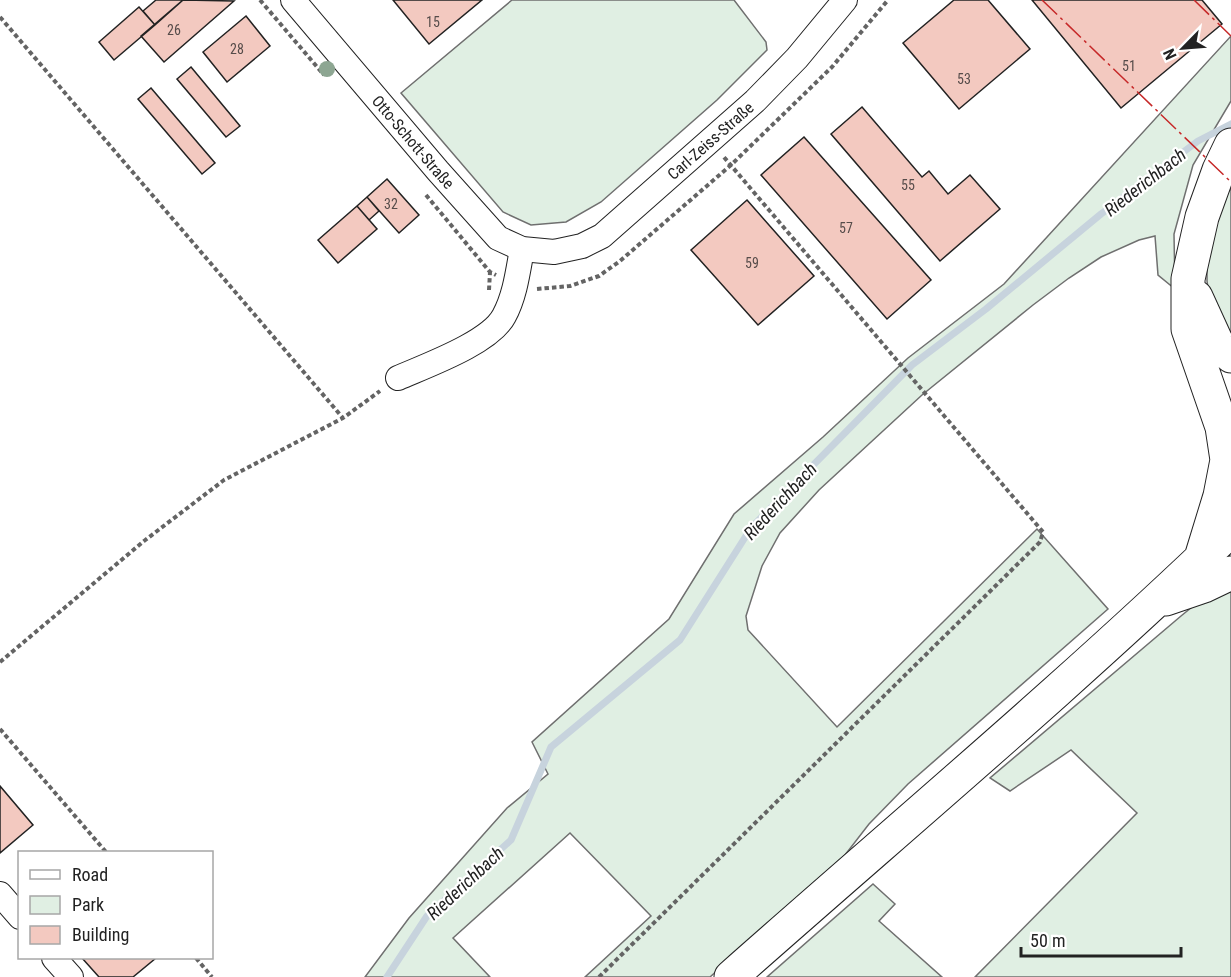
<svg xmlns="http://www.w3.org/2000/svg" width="1231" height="977" font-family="'Roboto Condensed',sans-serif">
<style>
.green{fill:#e0efe3;stroke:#6f6f6f;stroke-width:1.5}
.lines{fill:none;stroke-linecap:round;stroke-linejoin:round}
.stream{stroke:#c7d3dd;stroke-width:7}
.building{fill:#f3c9c0;stroke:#222;stroke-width:1.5}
.minor-casing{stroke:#222;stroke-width:26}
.highway-casing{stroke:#222;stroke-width:35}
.path{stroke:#646464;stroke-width:4;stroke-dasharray:4.5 3;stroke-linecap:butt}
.minor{stroke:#fff;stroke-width:24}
.highway{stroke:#fff;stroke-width:33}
.power{stroke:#c62828;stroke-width:1.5;stroke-dasharray:21 4.5 3 4.5;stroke-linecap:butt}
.tree{fill:#8da692}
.labels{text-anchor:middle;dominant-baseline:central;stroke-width:4.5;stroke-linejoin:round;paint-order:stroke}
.number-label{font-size:14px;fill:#564c4a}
.street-label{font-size:16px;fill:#222;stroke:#fff}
.water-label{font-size:18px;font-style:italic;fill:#222;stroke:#fff}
</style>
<rect width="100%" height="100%" fill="#fff"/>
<path class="green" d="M512,0H734L766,42L767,50L717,100L601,202L566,222L531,225L503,212L401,93Z
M1231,36V101L1193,165L1174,234L1175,289L1158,275L1155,236L1139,240L1101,257L1069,278L1033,305L922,395L819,490L780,533L762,566L746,616L748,630L837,727L1037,529L1108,609L908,784L869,824L845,855L710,977H585L651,916L570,833L453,938L490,977H365L409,918L507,808L548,774L532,742L669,619L734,514L823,437L908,358L1004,284Z
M1231,189V347L1212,316L1207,281V244L1224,195Z
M1231,584V977H975L1137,813L1071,750L1010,791L990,778L1181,616L1213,590Z
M873,884L895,904L879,921L942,977H767Z"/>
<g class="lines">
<path class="stream" d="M387,977L427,916L511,840L551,747L680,640L751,528L912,365L986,309L1101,214L1198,141L1231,124"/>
</g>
<path class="building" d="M156,0H183L155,25L143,11Z
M183,0L234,1L164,62L141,36Z
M393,0H482L429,44Z
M954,0H988L1030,49L959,109L903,43Z
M1032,0H1202L1222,24L1121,108Z
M139,7L155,25L114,60L99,42Z
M246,16L270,46L227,82L203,52Z
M191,67L240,126L226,137L177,79Z
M151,88L215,163L202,174L138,99Z
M862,107L922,177L929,171L948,194L970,175L1000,209L940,261L831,134Z
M804,137L931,280L887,319L761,175Z
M387,179L419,215L399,233L367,197Z
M367,197L379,211L369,220L357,206Z
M747,200L814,276L758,325L691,250Z
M357,206L377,229L338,263L318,240Z
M0,786L33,825L0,853Z
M82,958H156L133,977H99Z"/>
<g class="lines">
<defs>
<g id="minor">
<path id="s1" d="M293,0L438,171L498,238L522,249L554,252L582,246L602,236L755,101L797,58L845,0"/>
<path d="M398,378C425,366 490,343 504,316C515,296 518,271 522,249"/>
<path d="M0,894L20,917"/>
<path d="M54,958L71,977"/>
</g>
<path id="highway" d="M1196,297L1217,343L1231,356
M1201,558L1220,496L1227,460L1222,427L1188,329V279L1202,217L1219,170L1231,145
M1166,599L1204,586L1231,573
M731,977C898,829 1070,685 1231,530"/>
</defs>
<use href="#minor" class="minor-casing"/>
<use href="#highway" class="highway-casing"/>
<path class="path" d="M260,0L324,75
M0,17L343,418
M426,195L490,272L496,275
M537,289L570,286L599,276L620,261L731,165L832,67L888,0
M489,290L490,272
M0,662L144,541L224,480L343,418L380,391
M0,729L106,852
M196,958L212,977
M599,977L1040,542L1043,532L723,156"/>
<use href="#minor" class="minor"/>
<use href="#highway" class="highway"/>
<path class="power" d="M1042,0L1231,182
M1194,0L1231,36"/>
</g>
<circle class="tree" cx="327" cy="69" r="8"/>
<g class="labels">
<g class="number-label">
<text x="433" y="22">15</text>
<text x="174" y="30">26</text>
<text x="237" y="49">28</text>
<text x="1129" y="66">51</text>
<text x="964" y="79">53</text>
<text x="908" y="185">55</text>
<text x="391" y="204">32</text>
<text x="846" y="228">57</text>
<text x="752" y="263">59</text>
</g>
<g class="street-label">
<text stroke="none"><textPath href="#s1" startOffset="568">Carl-Zeiss-Straße</textPath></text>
<text stroke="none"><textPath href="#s1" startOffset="186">Otto-Schott-Straße</textPath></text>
</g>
<g class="water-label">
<text transform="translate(1145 182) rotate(-38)">Riederichbach</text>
<text transform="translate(780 501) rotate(-47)">Riederichbach</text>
<text transform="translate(465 883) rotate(-43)">Riederichbach</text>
</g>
</g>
<rect x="18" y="851" width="195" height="108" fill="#ffffff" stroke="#a7a7a7" stroke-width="1.5"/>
<rect x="30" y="870" width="30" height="9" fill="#ffffff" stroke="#a7a7a7" stroke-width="1.5"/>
<text x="72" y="881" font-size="18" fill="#222222">Road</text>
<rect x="30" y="896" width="30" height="18" fill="#e0efe3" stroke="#a7a7a7" stroke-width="1.5"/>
<text x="72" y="911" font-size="18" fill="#222222">Park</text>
<rect x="30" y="926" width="30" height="18" fill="#f3c9c0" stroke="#a7a7a7" stroke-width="1.5"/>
<text x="72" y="941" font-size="18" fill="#222222">Building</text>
<g transform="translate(1183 48) rotate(245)" stroke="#ffffff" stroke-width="4.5" paint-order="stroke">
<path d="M0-4.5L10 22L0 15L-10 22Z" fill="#222222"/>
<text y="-9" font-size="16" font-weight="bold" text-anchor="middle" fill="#222222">N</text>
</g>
<path d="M1021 947v9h160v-9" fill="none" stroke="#222222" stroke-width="3"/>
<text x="1030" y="947" font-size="18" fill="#222222" stroke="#ffffff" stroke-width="4.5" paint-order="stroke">50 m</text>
</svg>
